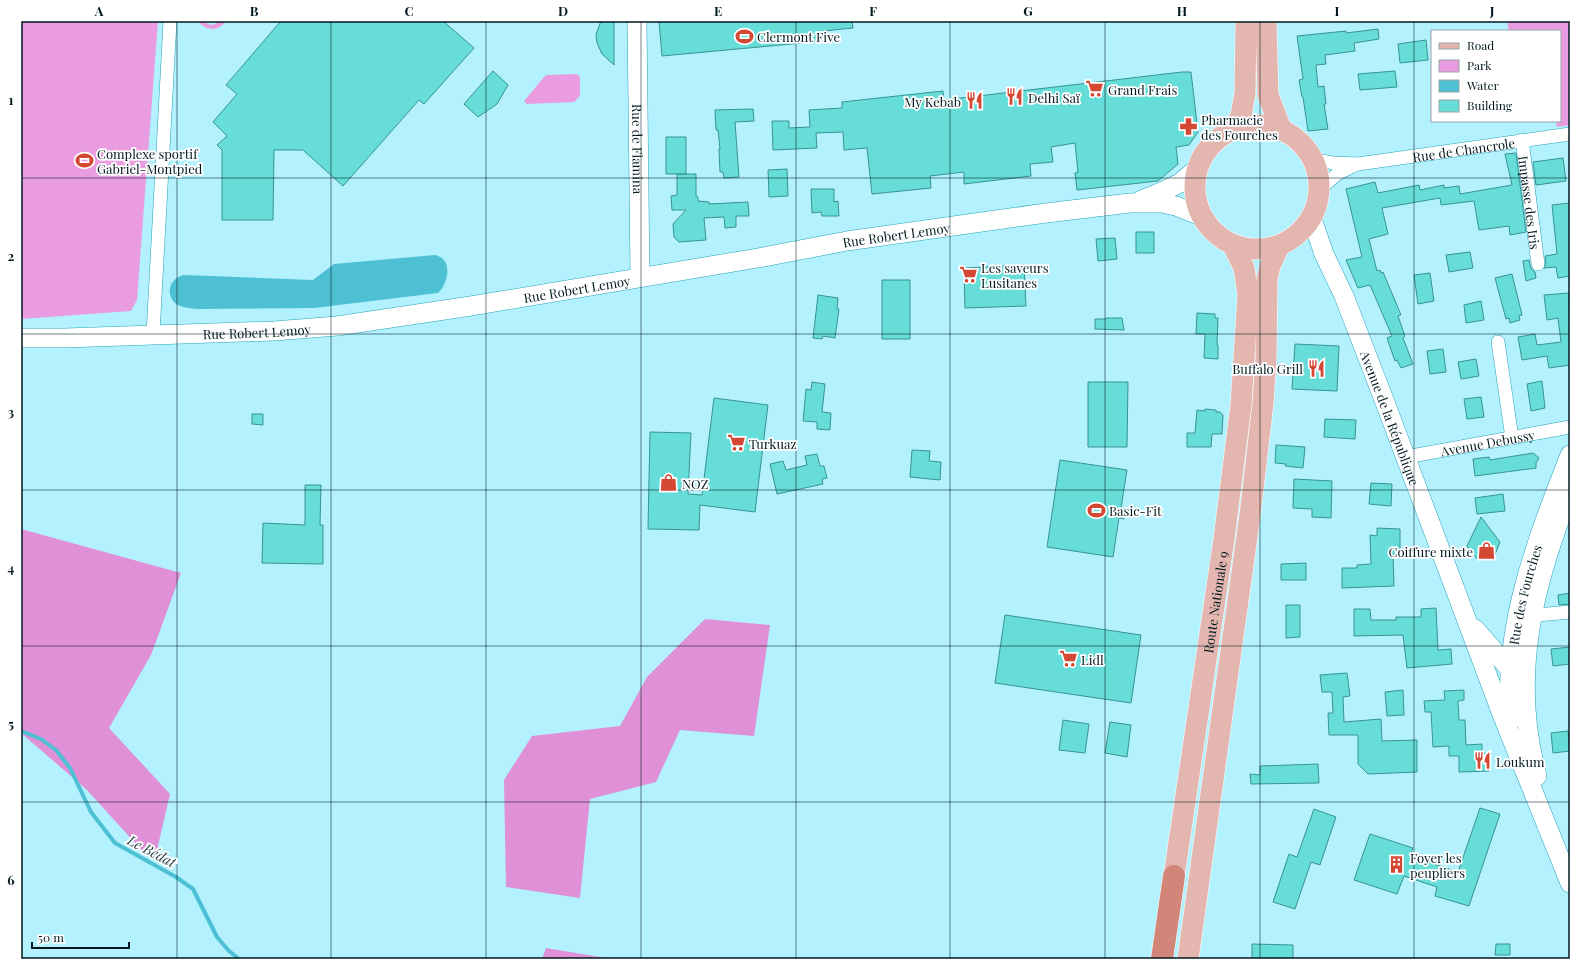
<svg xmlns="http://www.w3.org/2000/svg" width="1591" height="980" font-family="'Playfair Display',serif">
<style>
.green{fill:#ea9ce0}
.forest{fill:#e090d6}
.water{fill:#4ec0d4}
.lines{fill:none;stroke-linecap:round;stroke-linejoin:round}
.stream{stroke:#4ec0d4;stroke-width:4}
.building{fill:#66ddd8;stroke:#389490}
.street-casing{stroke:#25a5b9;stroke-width:14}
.secondary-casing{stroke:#25a5b9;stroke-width:20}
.primary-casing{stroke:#fff;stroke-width:22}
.highway-casing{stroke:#fff;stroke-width:23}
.street{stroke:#fff;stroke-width:13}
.secondary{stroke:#fff;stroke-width:19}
.primary{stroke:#e3b6af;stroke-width:21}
.highway{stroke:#d18679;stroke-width:22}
.grid{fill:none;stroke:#01191e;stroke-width:1;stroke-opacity:0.55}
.labels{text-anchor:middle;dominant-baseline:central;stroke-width:3.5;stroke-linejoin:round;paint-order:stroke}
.poi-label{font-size:13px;fill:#01191e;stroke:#fff;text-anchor:start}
.street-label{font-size:13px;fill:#01191e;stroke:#fff}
.water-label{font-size:14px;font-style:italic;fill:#294247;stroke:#fff}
.neatline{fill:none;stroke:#01191e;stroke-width:1.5}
.grid-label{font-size:13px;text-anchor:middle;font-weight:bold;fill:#01191e}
</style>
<rect width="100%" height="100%" fill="#b3f1fe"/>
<path class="green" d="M21,21H158L137,300L131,311L21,319Z
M198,21H203L210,25L216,24L218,21H226C219,32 205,31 198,21Z
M1507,21H1570V125L1557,127L1556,121H1560V31H1509Z
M577,74L580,77V96L574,102L527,104L524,101L544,77L547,75Z"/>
<path class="forest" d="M21,529L181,573L151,655L109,728L170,794L157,850L145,854L87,790L21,733Z
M705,619L770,625L754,736L680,730L656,782L590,799L580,898L506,887L504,780L532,736L620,726L647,677Z
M546,948L612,959H542Z"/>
<path class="water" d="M435,255C454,259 448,284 438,293L314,308L197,309C190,308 181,308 175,303C165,293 170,279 183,275L313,280L334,264Z"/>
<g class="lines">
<path class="stream" d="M21,731L41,739L56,750L70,768L91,812L115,843L176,877L193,889L217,937L229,951L239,959"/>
</g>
<path class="building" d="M281,21H443L474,48L424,104L419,100L343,186L303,150H274L273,220H222V150L217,145L227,136L213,122L237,94L226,85Z
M601,21H614V65L602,54L597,43L596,34Z
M659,21H852L853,28L823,31L824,41L662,56Z
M1378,29L1379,39L1354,43L1355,51L1325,55L1326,64L1316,65L1318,87L1324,86L1326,104H1324L1328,129L1308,131L1303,97H1302L1299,80L1303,79L1297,36L1346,31V33Z
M1426,40L1428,60L1400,63L1398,44Z
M493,71L508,85L497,104L478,117L464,104Z
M1395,71L1397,87L1360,90L1358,74Z
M1182,72H1191L1198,132L1189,145L1176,147L1178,164L1158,181L1077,190L1075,173L1078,172L1075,143L1051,147L1053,162L1030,164L1031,176L964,184V172L930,176L931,188L872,194L867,148L844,150L843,132L816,133L817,148L773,150L772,121H789V128L810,127L809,110L842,108V102L943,91L944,100Z
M753,109L754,121L735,122L739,177L724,178L723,172H720L719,149H720L718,130H716L715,110Z
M666,137H686V174H666Z
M1516,153L1526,232L1510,235L1509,226L1479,230L1474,201L1441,205L1440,198L1382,208L1388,234L1369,239L1377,271L1380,270L1381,273L1383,272L1401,315L1398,316L1405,336L1403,338L1413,364L1401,368L1397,360L1395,361L1387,338L1392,336L1370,285L1358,288L1346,260L1362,257L1346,189L1375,182L1378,193L1419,185L1420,190L1444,185V188L1459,186L1460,194L1512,185L1505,154Z
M1563,158L1566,181L1536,185L1533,162Z
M787,169L788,196L769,197L768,170Z
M677,174H696V196L698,197V201L709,202V204L748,202L749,216H736V227L725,228L724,217L704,218L706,240L679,242L674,237L673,224L686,210H672L671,196L677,195Z
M811,189H834V202L838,201L839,216H822L821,212L812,213Z
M1570,203V276L1558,278L1556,267L1544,268L1546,263L1545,256L1557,254L1552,205Z
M1136,232H1154V253H1136Z
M1115,238L1117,259L1098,261L1096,239Z
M1470,252L1473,268L1449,272L1446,255Z
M1529,260L1531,269L1535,272L1536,278L1526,281L1523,261Z
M1024,265L1026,306L965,308L964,268Z
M1430,273L1434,301L1418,304L1414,275Z
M1512,274L1522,315L1519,316L1520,320L1510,323L1509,318L1506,319L1495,278Z
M882,280H910V339H882Z
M1569,293L1570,365L1549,368L1547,356L1522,360L1518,337L1535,334L1537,345L1561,342L1558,318L1547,320L1544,295Z
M818,295L838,298L837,309H839L835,338L823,336L822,339L813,338Z
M1481,301L1484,320L1466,323L1464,305Z
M1197,313L1215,314V318H1218L1217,345H1218V359L1204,358L1205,334H1196Z
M1106,318H1122L1124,330L1095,329V319H1106Z
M1295,344L1339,346L1337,391L1292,389Z
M1443,349L1446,372L1430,374L1427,351Z
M1476,359L1479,376L1461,379L1458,362Z
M1542,381L1545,408L1531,411L1527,384Z
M812,382L825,384L822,412L831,413L830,430L817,429V422L803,421L806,389L811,390Z
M1088,382H1128L1127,447H1088Z
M1481,397L1484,417L1467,419L1464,399Z
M714,398L768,405L755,512L700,505L699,530L648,529L650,432L691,433L688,494L702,495Z
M1205,409L1216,410V412H1220L1223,415L1222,434H1212L1211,447H1187V433H1195L1197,410L1205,411Z
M252,414H263V425L252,424Z
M1325,419L1356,420L1355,439L1324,437Z
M1276,445L1305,447L1303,468L1285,466L1286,464L1275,463Z
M912,450L930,451L929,461L941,462L940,480L910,477Z
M1533,453L1539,458L1536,463V468L1475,476L1473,459L1489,457L1490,460Z
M817,454L820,466H824L827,478L822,479L823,484L777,494L770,464L783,461L786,470L807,465L805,456Z
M1060,460L1127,470L1121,508L1125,509L1124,519L1119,518L1113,557L1047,547Z
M1294,479L1332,481L1331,518L1312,517V509L1293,508Z
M1371,483L1392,484L1391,506L1369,504Z
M305,485H321L320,525H323V564L262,563L263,523L305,525Z
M1503,494L1505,511L1477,514L1475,498Z
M1481,517L1500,542L1494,557L1477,559L1467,546Z
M1377,528L1400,529V554H1393L1394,586L1342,588V568H1357V565L1371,564L1370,535L1377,536Z
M1306,563V580H1281V564Z
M1570,593V604L1559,605L1558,595Z
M1286,605H1300V637L1286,638Z
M1436,608L1438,650L1451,649L1452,664L1407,668L1403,635L1354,636V609H1370L1371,620H1396V617H1421V609Z
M1005,615L1141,635L1131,703L995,683Z
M1570,647V664L1553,666L1551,649Z
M1347,673L1350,696L1343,697L1344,722L1381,719L1382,741L1417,740V772L1368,774L1358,764V735H1329L1328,713H1333L1332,692H1322L1320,675Z
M1403,690L1404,715L1387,716L1385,692Z
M1464,690V700L1458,701L1459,720H1465L1466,745L1482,744V754L1488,753L1489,771L1459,772V756H1449V746L1433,747L1431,712H1425L1424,701L1445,700L1444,691Z
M1063,720L1089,724L1085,753L1059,750Z
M1110,722L1131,725L1127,757L1105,753Z
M1568,731L1570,751L1553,753L1551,733Z
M1318,764L1319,783L1251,784L1250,774L1260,775V766Z
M1480,808L1500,814L1469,906L1435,896L1437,887L1404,876L1397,894L1354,880L1370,834L1413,848L1410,856L1458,872Z
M1314,809L1336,817L1320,865L1311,862L1295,909L1273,902L1289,854L1297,857Z
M1252,944L1293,945V959H1252Z
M1496,944H1510V955H1495Z"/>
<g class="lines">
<defs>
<g id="street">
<path id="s1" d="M1522,140L1538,264"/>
<path id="s2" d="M1313,159L1333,163L1358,164L1570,134"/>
<path d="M1319,190L1337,174L1357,164"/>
<path d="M153,334L170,21"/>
<path d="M1498,342L1512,438"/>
<path id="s3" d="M1406,457L1570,427"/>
<path d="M1526,616L1570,612"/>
</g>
<g id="secondary">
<path id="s4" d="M637,21L640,277"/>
<path d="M1141,200L1159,193L1180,183L1199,167"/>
<path id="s5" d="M1312,219L1324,254L1344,296L1386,405L1503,717L1570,883"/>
<path id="s6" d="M21,338H65L274,331L337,326L471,306L758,258L847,241L1046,213L1130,203H1162L1176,206L1201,216"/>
<path d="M1475,629L1515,675"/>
<path id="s7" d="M1511,720C1502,629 1537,539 1570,455"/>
<path d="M1537,776C1510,676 1533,586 1570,492"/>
</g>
<g id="primary">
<path d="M1266,21L1268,95L1281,129"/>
<circle cx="1257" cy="187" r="62"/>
<path d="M1234,128L1241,116L1245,93L1246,21"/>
<path id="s8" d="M1174,876L1224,539L1241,405L1248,295L1244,268L1233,245"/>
<path d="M1188,959L1250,515L1263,403L1266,359L1267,279L1270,266L1279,246"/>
</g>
<path id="highway" d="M1162,959L1174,876"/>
</defs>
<use href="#street" class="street-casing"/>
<use href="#secondary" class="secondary-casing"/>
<use href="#primary" class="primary-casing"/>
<use href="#highway" class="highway-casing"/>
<use href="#street" class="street"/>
<use href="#secondary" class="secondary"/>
<use href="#primary" class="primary"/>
<use href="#highway" class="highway"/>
</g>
<path class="grid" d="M177,21V959M331,21V959M486,21V959M641,21V959M796,21V959M950,21V959M1105,21V959M1260,21V959M1414,21V959M21,178H1570M21,334H1570M21,490H1570M21,646H1570M21,802H1570"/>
<defs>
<symbol id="stadium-bare" viewBox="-9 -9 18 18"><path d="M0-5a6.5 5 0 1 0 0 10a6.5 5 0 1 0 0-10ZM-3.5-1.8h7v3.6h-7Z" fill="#d34733" stroke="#fff" stroke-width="2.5" paint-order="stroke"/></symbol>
<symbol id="supermarket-bare" viewBox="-9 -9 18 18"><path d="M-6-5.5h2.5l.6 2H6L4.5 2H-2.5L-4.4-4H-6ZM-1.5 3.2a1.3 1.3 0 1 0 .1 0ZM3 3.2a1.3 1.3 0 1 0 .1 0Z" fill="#d34733" stroke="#fff" stroke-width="2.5" paint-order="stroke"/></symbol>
<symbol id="restaurant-bare" viewBox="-9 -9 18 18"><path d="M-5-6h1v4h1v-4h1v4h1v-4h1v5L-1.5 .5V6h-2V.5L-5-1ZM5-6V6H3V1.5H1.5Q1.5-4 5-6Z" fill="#d34733" stroke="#fff" stroke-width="2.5" paint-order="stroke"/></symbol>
<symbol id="pharmacy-bare" viewBox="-9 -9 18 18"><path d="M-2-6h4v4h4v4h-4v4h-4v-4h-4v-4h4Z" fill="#d34733" stroke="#fff" stroke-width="2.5" paint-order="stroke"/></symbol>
<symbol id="shop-bare" viewBox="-9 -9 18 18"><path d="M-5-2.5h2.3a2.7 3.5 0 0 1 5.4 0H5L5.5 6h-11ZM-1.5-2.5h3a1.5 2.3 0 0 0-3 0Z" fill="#d34733" stroke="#fff" stroke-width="2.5" paint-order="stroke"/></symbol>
<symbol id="building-bare" viewBox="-9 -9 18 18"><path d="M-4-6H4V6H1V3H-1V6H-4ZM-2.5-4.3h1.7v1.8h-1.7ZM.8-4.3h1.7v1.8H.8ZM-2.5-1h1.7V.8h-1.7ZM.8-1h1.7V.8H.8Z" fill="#d34733" stroke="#fff" stroke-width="2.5" paint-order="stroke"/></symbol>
</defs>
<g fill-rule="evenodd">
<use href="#stadium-bare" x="732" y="24" width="25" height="25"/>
<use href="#supermarket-bare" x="1082" y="76" width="25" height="25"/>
<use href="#restaurant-bare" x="1002" y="84" width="25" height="25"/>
<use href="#restaurant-bare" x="962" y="88" width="25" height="25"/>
<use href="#pharmacy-bare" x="1176" y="114" width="25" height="25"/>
<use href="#stadium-bare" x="72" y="148" width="25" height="25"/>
<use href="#supermarket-bare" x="956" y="262" width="25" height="25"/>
<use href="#restaurant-bare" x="1304" y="356" width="25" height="25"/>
<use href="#supermarket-bare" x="724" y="430" width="25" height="25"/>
<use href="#shop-bare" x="656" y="470" width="25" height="25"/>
<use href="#stadium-bare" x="1084" y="498" width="25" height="25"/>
<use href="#shop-bare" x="1474" y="538" width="25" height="25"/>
<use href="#supermarket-bare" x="1056" y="646" width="25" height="25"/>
<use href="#restaurant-bare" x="1470" y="748" width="25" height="25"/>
<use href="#building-bare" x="1384" y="852" width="25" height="25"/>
</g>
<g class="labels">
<g class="poi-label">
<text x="757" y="36">Clermont Five</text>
<text x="1108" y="89">Grand Frais</text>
<text x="1028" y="97">Delhi Saï</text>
<text x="961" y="101" text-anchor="end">My Kebab</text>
<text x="1201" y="119">Pharmacie<tspan x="1201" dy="15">des Fourches</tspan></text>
<text x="97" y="153">Complexe sportif<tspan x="97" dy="15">Gabriel-Montpied</tspan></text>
<text x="981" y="267">Les saveurs<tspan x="981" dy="15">Lusitanes</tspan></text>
<text x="1303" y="368" text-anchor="end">Buffalo Grill</text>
<text x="749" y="443">Turkuaz</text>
<text x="682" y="483">NOZ</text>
<text x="1109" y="510">Basic-Fit</text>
<text x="1473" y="551" text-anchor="end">Coiffure mixte</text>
<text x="1081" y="659">Lidl</text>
<text x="1496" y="761">Loukum</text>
<text x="1410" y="857">Foyer les<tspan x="1410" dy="15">peupliers</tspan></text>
</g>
<g class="street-label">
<text stroke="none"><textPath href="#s4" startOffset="128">Rue de Flamina</textPath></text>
<text stroke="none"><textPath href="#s2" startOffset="152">Rue de Chancrole</textPath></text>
<text stroke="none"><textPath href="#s1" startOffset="63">Impasse des Iris</textPath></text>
<text stroke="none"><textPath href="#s6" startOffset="883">Rue Robert Lemoy</textPath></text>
<text stroke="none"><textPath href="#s6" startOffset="559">Rue Robert Lemoy</textPath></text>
<text stroke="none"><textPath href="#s6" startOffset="236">Rue Robert Lemoy</textPath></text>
<text stroke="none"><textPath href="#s5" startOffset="214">Avenue de la République</textPath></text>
<text stroke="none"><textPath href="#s3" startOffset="83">Avenue Debussy</textPath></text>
<text stroke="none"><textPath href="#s7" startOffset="127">Rue des Fourches</textPath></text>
<text stroke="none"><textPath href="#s8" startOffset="277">Route Nationale 9</textPath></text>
</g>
<g class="water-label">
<text transform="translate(152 851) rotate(28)">Le Bédat</text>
</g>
</g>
<rect width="1591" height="980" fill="none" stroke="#ffffff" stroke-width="44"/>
<rect x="1431" y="30" width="130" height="92" fill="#ffffff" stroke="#99a3a5"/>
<rect x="1439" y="43" width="20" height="6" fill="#e3b6af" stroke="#99a3a5"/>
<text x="1467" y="50" font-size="12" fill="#01191e">Road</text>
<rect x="1439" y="60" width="20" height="12" fill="#ea9ce0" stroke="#99a3a5"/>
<text x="1467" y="70" font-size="12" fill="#01191e">Park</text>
<rect x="1439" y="80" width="20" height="12" fill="#4ec0d4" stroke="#99a3a5"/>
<text x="1467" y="90" font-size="12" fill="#01191e">Water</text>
<rect x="1439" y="100" width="20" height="12" fill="#66ddd8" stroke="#99a3a5"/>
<text x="1467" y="110" font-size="12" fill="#01191e">Building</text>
<path d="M32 942v6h97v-6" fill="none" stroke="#01191e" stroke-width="2"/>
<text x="38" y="942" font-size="12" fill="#01191e" stroke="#ffffff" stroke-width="3" paint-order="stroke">50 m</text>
<rect x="22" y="22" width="1547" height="936" class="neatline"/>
<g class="grid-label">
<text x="99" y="16">A</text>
<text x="254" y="16">B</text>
<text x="409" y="16">C</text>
<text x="563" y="16">D</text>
<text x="718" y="16">E</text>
<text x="873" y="16">F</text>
<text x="1028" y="16">G</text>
<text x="1182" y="16">H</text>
<text x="1337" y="16">I</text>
<text x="1492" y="16">J</text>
<text x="11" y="105">1</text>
<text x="11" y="261">2</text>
<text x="11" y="417">3</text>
<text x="11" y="573">4</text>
<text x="11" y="729">5</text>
<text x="11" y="885">6</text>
</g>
</svg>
